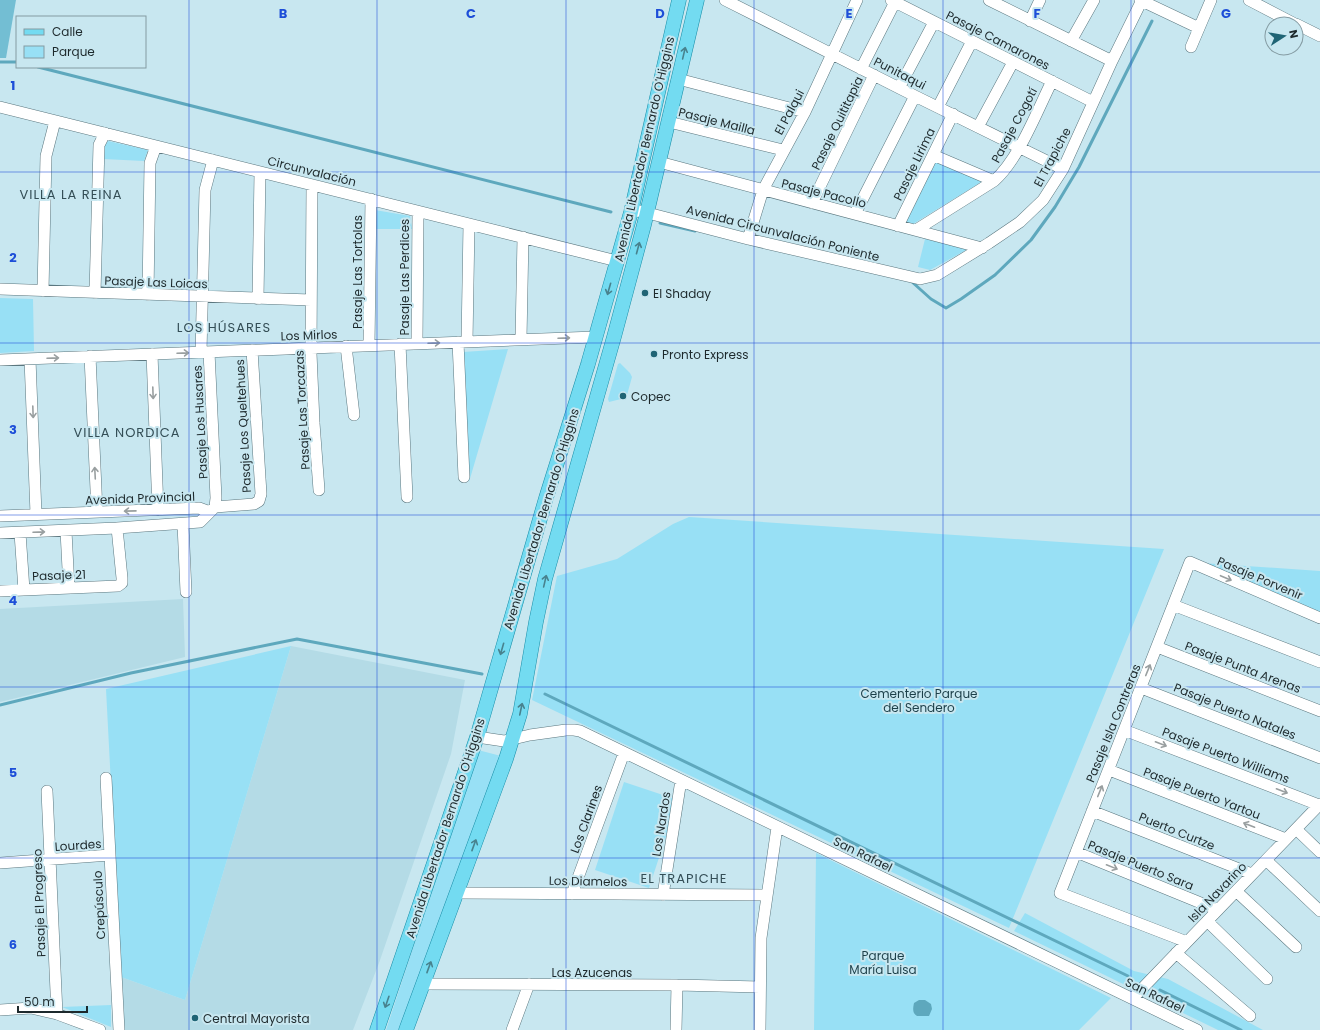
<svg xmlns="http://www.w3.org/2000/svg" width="1320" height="1030" font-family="Poppins,sans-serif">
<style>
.built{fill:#b4dbe6}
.green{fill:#98e0f5}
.forest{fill:#73bed3}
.water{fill:#5ea8bd}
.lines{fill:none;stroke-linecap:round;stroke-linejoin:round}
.stream{stroke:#5ea8bd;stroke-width:3}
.minor-casing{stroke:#5b777f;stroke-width:12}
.major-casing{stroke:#188da6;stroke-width:15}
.minor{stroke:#fff;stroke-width:11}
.major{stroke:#73dbf1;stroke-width:14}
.oneway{stroke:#48828e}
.oneway2{stroke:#999fa0}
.grid{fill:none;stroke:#1d4ed8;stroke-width:1;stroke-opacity:0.55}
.poi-dot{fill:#1f6475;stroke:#c8e7f0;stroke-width:1.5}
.labels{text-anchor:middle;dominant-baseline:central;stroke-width:4;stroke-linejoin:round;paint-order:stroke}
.street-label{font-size:12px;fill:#1d292c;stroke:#c8e7f0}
.poi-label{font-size:12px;fill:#1d292c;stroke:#c8e7f0;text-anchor:start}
.park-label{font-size:12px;fill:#1c3f49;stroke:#c8e7f0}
.neighbourhood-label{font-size:13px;letter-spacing:1px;fill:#344e56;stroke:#c8e7f0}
.grid-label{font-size:13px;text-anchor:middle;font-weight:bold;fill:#1d4ed8;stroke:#c8e7f0;stroke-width:4;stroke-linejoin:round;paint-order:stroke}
</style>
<rect width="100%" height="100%" fill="#c8e7f0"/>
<path class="built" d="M183,599L185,657L0,702V609Z
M291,646L465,680L451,754L379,963L353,1030H124L121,977L185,1000Z"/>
<path class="green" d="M108,141L148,150L144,161L103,159L104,147Z
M934,159L983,181L913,224L903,221Z
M375,210L410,216L412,229H375Z
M925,239L968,249L930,270L918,267Z
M0,298L33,299L34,351L0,353Z
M508,349L469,482L463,352Z
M620,363L630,373L632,377L627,395L625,398L609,402L608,399L618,364Z
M689,517L1164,549L1009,928L532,700L557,576L617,559L673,524Z
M1202,563L1320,571V613Z
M291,646L185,1000L121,977L106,689Z
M478,750L501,756L401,1030H386Z
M624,782L678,800L649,888L595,870Z
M816,853L1111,998L1079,1030H814Z
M1025,913L1134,971L1168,979L1263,1030H1218L1014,931Z
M111,1005V1027L62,1007Z"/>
<path class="forest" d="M0,0H16L6,58H0Z"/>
<path class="water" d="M919,1000H925L931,1004L932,1009L929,1016H917C912,1013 913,1008 914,1003Z"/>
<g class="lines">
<path class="stream" d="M0,62H17
M38,67L611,212
M660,223L695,231
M911,281L931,299L946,308L961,299L995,275L1031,240L1055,207L1079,167L1152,21
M545,694L1128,976
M0,705L131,673L297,639L482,674
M1160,990L1241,1030"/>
<defs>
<path id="minor" d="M725,0L915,96L1063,169
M891,0L1093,102
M989,0L1112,61
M1140,0L1199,28
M1249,0L1295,24
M1030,21L1040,0
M1296,24L1320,36
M1071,41L1094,0
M1191,47L1211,0
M861,69L895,2
M678,79L805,112
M899,88L934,22
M0,107L617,261
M938,107L972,41
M669,122L783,150
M978,127L1013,62
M933,155L994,181
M659,162L982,248
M312,185L311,353L314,423L319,490
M812,203L874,75
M631,212L640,211L748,239L920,279L937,275L989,243L1020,222L1043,200L1063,169L1112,61L1142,0
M855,214L915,96
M898,226L953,114
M916,230L994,181C1019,159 1037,111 1052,81
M748,239L763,190L805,112L857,0
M0,289L311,300
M43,291L46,156L55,121
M95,293L99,145L105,133
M148,295L150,163L156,146
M258,299L260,172
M521,339L523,237
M458,342L464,477
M467,342L469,224
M417,343L418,212
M400,344L407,497
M369,345L371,199
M346,346L354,415
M201,352L205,190L213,160
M152,354L158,510
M90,356L97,512
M30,359L36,514
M0,360L595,337
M215,507L254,504L259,501L261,494L252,350
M0,516L199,508L210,512
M183,524L186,592
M66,531L69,588
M0,533L117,528L200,522L215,507L216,498L209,352
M20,533L24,590
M0,591L118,586L122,583V578L117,528
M1173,605L1320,662
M1157,647L1320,711
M1141,688L1320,758
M1124,730L1319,805
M477,737L504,741L530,735L566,730H574L580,731L1197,1030
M1109,770L1286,839
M106,778L119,1030
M47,791L57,1014
M1092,811L1252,874
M1296,829L1320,852
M1076,852L1218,910
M1266,860L1320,911
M0,863L110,855
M1236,891L1296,947
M457,893L767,895
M572,894L624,753
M663,895L681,780
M1207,921L1267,979
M1187,942L1060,893L1190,562L1320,618
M1176,953L1250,1016
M423,984L677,985L760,987
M1133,998L1320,804
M0,1010L31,1008L57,1014L100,1030
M512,1030L529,984
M676,1030L677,985
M760,1030L761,938L777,827"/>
<path id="major" d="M377,1030L477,737L546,498L588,364L631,212L679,0
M406,1030L506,759L520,714L536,622L545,579L614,337L644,225L697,0"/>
</defs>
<use href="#minor" class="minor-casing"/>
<use href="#major" class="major-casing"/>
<use href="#minor" class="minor"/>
<use href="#major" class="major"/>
</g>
<defs><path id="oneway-shaft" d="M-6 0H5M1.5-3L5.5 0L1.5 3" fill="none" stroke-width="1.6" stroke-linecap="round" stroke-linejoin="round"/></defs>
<g class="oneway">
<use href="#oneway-shaft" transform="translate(684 53) rotate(-77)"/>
<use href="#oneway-shaft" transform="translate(638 248) rotate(-75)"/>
<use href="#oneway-shaft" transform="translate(609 289) rotate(106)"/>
<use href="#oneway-shaft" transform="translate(545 581) rotate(-77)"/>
<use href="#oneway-shaft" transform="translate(502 649) rotate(106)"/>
<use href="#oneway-shaft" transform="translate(521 709) rotate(-78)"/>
<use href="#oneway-shaft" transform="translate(474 845) rotate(-70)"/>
<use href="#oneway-shaft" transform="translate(429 967) rotate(-70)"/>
<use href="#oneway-shaft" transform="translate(387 1002) rotate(109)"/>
</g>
<g class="oneway2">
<use href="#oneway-shaft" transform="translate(564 338) rotate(-2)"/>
<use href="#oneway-shaft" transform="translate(434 343) rotate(-2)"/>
<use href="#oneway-shaft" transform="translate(183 353) rotate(-2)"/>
<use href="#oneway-shaft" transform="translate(53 358) rotate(-2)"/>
<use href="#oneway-shaft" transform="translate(153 393) rotate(88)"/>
<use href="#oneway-shaft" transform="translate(33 412) rotate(88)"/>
<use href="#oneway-shaft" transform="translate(95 473) rotate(-93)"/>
<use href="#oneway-shaft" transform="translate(130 511) rotate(179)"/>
<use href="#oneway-shaft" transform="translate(39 532) rotate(-2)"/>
<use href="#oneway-shaft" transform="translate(1226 578) rotate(23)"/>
<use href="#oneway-shaft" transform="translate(1148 670) rotate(-68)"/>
<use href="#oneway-shaft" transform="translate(1161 744) rotate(21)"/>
<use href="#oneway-shaft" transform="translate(1100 791) rotate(-68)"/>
<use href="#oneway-shaft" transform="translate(1282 791) rotate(21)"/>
<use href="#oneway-shaft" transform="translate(1249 825) rotate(-159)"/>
<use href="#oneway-shaft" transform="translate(1112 867) rotate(22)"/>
</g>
<path class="grid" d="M189,0V1030M377,0V1030M566,0V1030M754,0V1030M943,0V1030M1131,0V1030M0,172H1320M0,343H1320M0,515H1320M0,687H1320M0,858H1320"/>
<g class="poi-dot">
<circle cx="645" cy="293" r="4"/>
<circle cx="654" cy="354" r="4"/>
<circle cx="623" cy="396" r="4"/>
<circle cx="195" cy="1018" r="4"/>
</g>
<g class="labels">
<g class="street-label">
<text transform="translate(998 40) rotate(27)">Pasaje Camarones</text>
<text transform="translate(900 73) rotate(27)">Punitaqui</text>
<text transform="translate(789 112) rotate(-62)">El Palqui</text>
<text transform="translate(717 121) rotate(14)">Pasaje Mailla</text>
<text transform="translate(837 123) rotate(-64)">Pasaje Quititapia</text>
<text transform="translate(1014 125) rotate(-62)">Pasaje Cogotí</text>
<text transform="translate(644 149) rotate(-77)">Avenida Libertador Bernardo O'Higgins</text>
<text transform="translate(1052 157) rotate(-62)">El Trapiche</text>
<text transform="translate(914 164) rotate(-64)">Pasaje Lirima</text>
<text transform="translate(312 171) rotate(14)">Circunvalación</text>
<text transform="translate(824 193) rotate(14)">Pasaje Pacollo</text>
<text transform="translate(783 233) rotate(14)">Avenida Circunvalación Poniente</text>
<text transform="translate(357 272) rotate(-90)">Pasaje Las Tortolas</text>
<text transform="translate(404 277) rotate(-90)">Pasaje Las Perdices</text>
<text transform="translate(156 282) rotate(2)">Pasaje Las Loicas</text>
<text transform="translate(309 335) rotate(-2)">Los Mirlos</text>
<text transform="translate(302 410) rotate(-93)">Pasaje Las Torcazas</text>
<text transform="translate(200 422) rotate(-93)">Pasaje Los Husares</text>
<text transform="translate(243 426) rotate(-93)">Pasaje Los Queltehues</text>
<text transform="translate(140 498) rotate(-2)">Avenida Provincial</text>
<text transform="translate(541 519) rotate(-73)">Avenida Libertador Bernardo O'Higgins</text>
<text transform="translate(59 575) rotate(-2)">Pasaje 21</text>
<text transform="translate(1260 578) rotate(23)">Pasaje Porvenir</text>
<text transform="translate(1243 667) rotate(21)">Pasaje Punta Arenas</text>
<text transform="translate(1235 711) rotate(22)">Pasaje Puerto Natales</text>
<text transform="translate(1113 723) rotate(-68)">Pasaje Isla Contreras</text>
<text transform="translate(1226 755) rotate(21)">Pasaje Puerto Williams</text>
<text transform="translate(1202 793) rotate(21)">Pasaje Puerto Yartou</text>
<text transform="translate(586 819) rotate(-70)">Los Clarines</text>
<text transform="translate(661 824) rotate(-81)">Los Nardos</text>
<text transform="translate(445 828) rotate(-72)">Avenida Libertador Bernardo O'Higgins</text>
<text transform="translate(1177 831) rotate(22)">Puerto Curtze</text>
<text transform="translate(78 845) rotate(-4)">Lourdes</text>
<text transform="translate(863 854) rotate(26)">San Rafael</text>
<text transform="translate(1141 865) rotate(22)">Pasaje Puerto Sara</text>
<text transform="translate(588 881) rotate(1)">Los Diamelos</text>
<text transform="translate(1217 892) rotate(-46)">Isla Navarino</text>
<text transform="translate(39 903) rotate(-92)">Pasaje El Progreso</text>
<text transform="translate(99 905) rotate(-93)">Crepúsculo</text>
<text x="592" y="972">Las Azucenas</text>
<text transform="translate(1155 995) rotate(26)">San Rafael</text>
</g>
<g class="poi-label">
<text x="653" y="293">El Shaday</text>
<text x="662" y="354">Pronto Express</text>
<text x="631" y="396">Copec</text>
<text x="203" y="1018">Central Mayorista</text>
</g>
<g class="park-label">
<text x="919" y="693">Cementerio Parque<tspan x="919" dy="14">del Sendero</tspan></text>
<text x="883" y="955">Parque<tspan x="883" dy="14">María Luisa</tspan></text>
</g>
<g class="neighbourhood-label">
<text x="71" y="194">VILLA LA REINA</text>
<text x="224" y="327">LOS HÚSARES</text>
<text x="127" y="432">VILLA NORDICA</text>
<text x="684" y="878">EL TRAPICHE</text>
</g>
</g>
<g class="grid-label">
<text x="283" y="18">B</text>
<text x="471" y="18">C</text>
<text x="660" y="18">D</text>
<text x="849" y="18">E</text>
<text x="1037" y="18">F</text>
<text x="1226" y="18">G</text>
<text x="13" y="90">1</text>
<text x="13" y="262">2</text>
<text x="13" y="434">3</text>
<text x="13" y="605">4</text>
<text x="13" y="777">5</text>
<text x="13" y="949">6</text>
</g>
<rect x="16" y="16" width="130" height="52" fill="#c8e7f0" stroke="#849ba2"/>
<rect x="24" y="29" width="20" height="6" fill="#73dbf1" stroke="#849ba2"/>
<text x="52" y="36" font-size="12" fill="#1d292c">Calle</text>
<rect x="24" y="46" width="20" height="12" fill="#98e0f5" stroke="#849ba2"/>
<text x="52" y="56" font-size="12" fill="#1d292c">Parque</text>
<g transform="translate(1284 36) rotate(78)"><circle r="19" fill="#c8e7f0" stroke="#849ba2"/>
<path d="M0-3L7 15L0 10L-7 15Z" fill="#1f6475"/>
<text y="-6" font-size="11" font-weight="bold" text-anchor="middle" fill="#1d292c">N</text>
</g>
<path d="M18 1006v6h69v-6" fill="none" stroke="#1d292c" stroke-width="2"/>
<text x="24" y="1006" font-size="12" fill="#1d292c" stroke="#c8e7f0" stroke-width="3" paint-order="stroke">50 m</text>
</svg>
